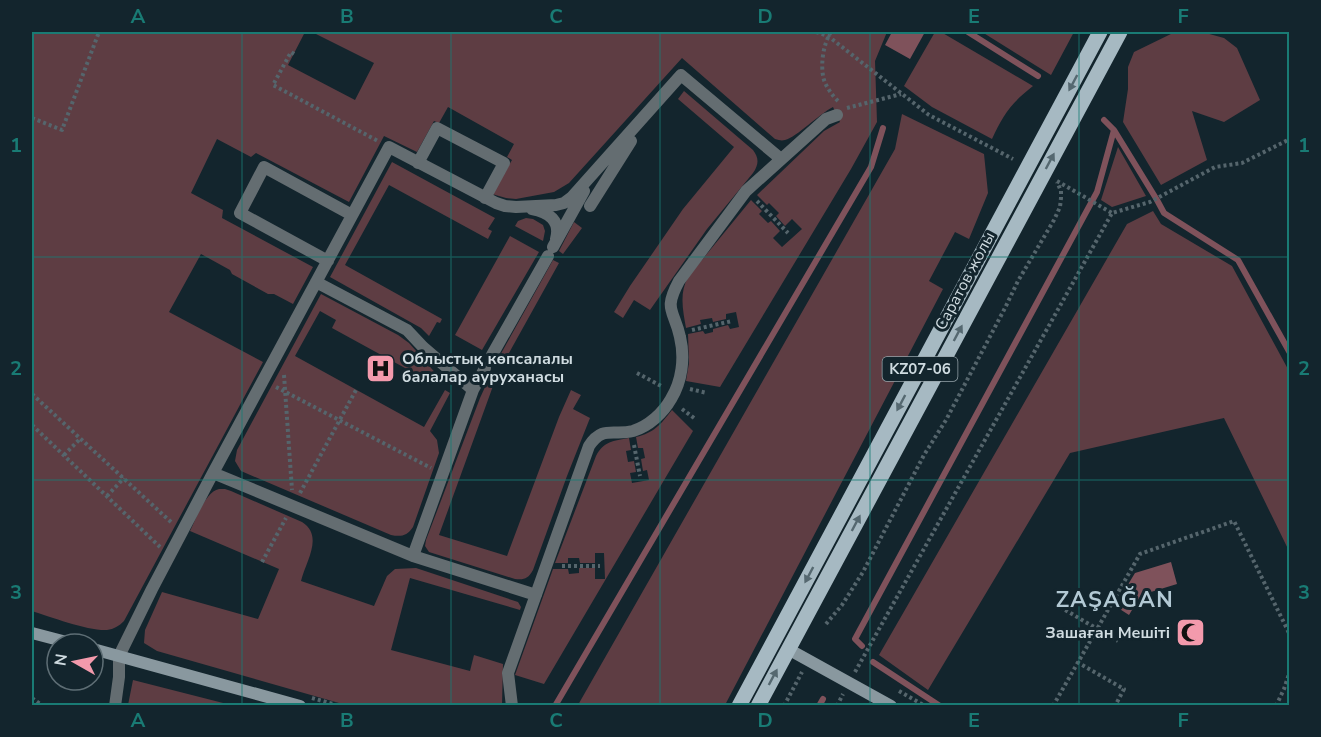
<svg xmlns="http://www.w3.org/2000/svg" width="1321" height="737" font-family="'Nunito Sans',sans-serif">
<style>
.green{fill:#5e3d43}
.water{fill:#7f525b}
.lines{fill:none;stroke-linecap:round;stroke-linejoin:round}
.stream{stroke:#7f525b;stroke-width:6}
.path{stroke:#55656c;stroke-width:4;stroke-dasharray:3 3;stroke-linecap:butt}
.lane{stroke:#646d71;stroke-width:12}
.street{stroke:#646d71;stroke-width:12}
.secondary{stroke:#89989f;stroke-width:12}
.primary{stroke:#a6b9c2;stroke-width:15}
.oneway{fill:#556870}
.grid{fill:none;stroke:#197b74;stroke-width:1.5;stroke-opacity:0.55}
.labels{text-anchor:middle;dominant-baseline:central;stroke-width:6;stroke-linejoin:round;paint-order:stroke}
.shield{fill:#13252d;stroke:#97a4aa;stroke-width:1.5}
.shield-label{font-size:15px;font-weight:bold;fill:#cfdbe0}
.street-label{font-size:16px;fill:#cfdbe0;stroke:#13252d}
.poi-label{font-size:16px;font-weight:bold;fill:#cfdbe0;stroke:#13252d;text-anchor:start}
.district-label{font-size:22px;font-weight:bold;letter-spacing:1.5px;fill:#b3c9d4;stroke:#13252d}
.neatline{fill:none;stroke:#197b74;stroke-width:2}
.grid-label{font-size:20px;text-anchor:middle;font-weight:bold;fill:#197b74}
</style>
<rect width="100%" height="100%" fill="#13252d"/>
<path class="green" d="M32,32H305L288,65L355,100L374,63L312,32H887L875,61L877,122L851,169L720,387L686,381L689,363L688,334L703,331L705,334L713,332V329L728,325L730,329L739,327L736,312L726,314V319L713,322L712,318L700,320L701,324L686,328C683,310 679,294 688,277L751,200L762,211L759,214L768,223L771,221L780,231L773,238L782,247L802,229L792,219L785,226L776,216L779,213L769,203L767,205L757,195L824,131L840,122L833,107C819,114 797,137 785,140C781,141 779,140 775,139L682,58L569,183L554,192L516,199L506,198L492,194L512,160L507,157L514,144L448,107L439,123L434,121L417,152L384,136L349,202L256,153L251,157L217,139L191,193L223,210L222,218L313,267L293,304L274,294H268L232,274L230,270L201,254L169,312L263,362L124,621C119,626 114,629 107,630C88,631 51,617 32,611Z
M935,32H941L1033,86C1011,103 1003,115 992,139L932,107L904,86Z
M982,32H1074L1051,75Z
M1175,32H1202L1224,38L1237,48L1260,100L1224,122L1192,111L1207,160L1161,185L1123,122L1128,89V67L1134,52Z
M684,91L753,150C759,158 759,164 753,173L707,229L650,310L634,300L623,318L614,312L630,286L683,209L734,147L678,99Z
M902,114L984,154L988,193L969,239L955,232L929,281L943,289L725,705H578L895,149Z
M1118,147L1146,196L1112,207L1101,200Z
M392,162L495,218L488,229L492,231L488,239L389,185L345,265L442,319L440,323L437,322L429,336L421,328L330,277Z
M1153,211L1161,224L1232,266L1289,371V551L1224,418L1070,453L928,690L879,655L1127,224Z
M526,218L533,219L543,225L545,231L543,241L515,226L518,221Z
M574,222L582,228L563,254L559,251Z
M510,236L539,252L482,350L455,335Z
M553,260L559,263L504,362L498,359Z
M321,294L398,335L409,343L439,377L436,385L332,328L336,320L320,311L295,356L424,427L445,390L450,393L430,431L437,440L439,453L413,527C407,536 401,537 391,535L241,471L235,461L237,450Z
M492,372L497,375L439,535L507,556L559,417L571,390L581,395L573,409L590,418L567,476L533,570C528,579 524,580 515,579L429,552L425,546L426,540L480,398Z
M672,410L693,431L544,684L515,675L553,569H568L569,574L579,573V568H595V579H605L604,553H595V563H580L579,558H568V563H555L596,456C604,441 613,441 629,438L631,450L626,451L628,462L634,461L636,472L630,473L632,483L649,480L647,470L643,471L641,459L645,458L643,448H638L636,437C654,433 661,424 672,410Z
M219,489H225L231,491L302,522C324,536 306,561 301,581L374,606L387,576L395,569L416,568L518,602L521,607L520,610L410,578L391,650L470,671L474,655L503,664L502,705H346L157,651L144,643L145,630L162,592L258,619L279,569L190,531C196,519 205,492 219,489Z
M133,680L231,705H128Z"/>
<path class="water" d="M892,32H925L910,59L885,45Z
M1171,562L1177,584L1141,595L1129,615L1115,606L1135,573Z"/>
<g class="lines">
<path class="stream" d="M968,32L1038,76
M1114,130L1157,200L1164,213L1238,260L1290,353
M862,646L855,639L1097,192L1114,130L1104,120
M873,662L940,706
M555,706L871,167L883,128
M819,706L823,699"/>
<path class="path" d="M816,32L828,36L929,115L1013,159
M831,32C823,44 820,66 824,80C827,88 832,95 838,101
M294,54L291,52L273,85L378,141
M847,108L901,94
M32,118L62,130L99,32
M1057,181L1112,213
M757,201L788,233
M692,330L732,321
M637,373L663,387
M284,375L292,490
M276,387L431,468
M690,389L707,393
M32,394L172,523
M682,409L694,418
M32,425L160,547
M634,445L640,476
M64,455L80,439
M300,493L356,390
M107,496L124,478
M262,562L286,518
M562,566H600
M1060,607L1118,641
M826,624L842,605L863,572L924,455L946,420L1005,308L1018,281L1054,220L1060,207L1061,198V191L1057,182
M1077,662L1124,689L1115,706
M855,672L1112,213L1150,202L1215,167L1242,163L1290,139
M899,691L925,706
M32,698L43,706
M312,698L340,706
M784,706L802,672
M837,706L843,694
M1053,706L1140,554L1234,521L1290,635
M1276,706L1284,689L1290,671"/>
<path class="lane" d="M418,163L437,128L504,163L485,198
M590,206L631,141
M532,209C549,212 561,221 556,239
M553,247L584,191
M328,261L240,213L264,167L352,215
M316,282L407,330L423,347L473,390
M492,355L548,256
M213,473L413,556L536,595
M413,556L473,390L485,368
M119,656L152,589L213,473L389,147L496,203L505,206L516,207L556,205L564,203L572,197L681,75L781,159
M512,706L508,673L589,446C603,425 613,436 633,431C649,426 663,413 671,399C682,381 685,358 680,337C674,309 663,311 679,281L746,191L826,119L837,115"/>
<path class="street" d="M115,706L119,677V656"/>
<path class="secondary" d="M32,633L74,644
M93,649L300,706
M788,649L891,706"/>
<path class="primary" d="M739,706L1100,32
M758,706L1120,32"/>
</g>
<defs><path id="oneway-solid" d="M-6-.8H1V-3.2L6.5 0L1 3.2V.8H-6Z" transform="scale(1.5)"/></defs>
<g class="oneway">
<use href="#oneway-solid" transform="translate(1073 83) rotate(118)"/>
<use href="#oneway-solid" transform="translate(1050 161) rotate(-62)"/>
<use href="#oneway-solid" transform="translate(958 333) rotate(-62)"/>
<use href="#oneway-solid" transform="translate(901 403) rotate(118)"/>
<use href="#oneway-solid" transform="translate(856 523) rotate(-62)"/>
<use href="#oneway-solid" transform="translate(809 575) rotate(118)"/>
<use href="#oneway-solid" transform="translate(773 677) rotate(-62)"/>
</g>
<path class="grid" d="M242,32V706M451,32V706M660,32V706M870,32V706M1079,32V706M32,257H1290M32,480H1290"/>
<defs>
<symbol id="hospital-square" viewBox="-11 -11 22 22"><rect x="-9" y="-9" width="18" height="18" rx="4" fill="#f39aac" stroke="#13252d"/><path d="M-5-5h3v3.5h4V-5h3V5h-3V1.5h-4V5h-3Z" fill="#111"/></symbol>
<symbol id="mosque-square" viewBox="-11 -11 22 22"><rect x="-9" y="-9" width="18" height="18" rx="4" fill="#f39aac" stroke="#13252d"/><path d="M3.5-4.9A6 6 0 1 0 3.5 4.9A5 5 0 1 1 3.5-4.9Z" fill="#111"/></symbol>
</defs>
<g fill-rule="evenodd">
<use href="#hospital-square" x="364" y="352" width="33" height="33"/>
<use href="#mosque-square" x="1174" y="616" width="33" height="33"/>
</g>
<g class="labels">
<rect class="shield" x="882.5" y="357" width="75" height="24" rx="4.5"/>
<g class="shield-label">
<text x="920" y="369">KZ07-06</text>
</g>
<g class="street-label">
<text transform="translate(965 281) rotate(-62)">Саратов жолы</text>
</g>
<g class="poi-label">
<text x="402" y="359">Облыстық көпсалалы<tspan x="402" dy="18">балалар ауруханасы</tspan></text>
<text x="1170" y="633" text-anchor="end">Зашаған Мешіті</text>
</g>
<g class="district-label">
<text x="1115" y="600">ZAŞAĞAN</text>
</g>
</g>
<rect width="1321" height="737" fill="none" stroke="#13252d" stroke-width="66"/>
<g transform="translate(75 662) rotate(279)"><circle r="28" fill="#13252d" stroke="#5e6e75" stroke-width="1.5"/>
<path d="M0-4.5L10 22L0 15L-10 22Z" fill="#f39aac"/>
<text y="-9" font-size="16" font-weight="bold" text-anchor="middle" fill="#cfdbe0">N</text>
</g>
<rect x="33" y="33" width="1255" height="671" class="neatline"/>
<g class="grid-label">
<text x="138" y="23">A</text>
<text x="347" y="23">B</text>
<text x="556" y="23">C</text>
<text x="765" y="23">D</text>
<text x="974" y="23">E</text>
<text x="1183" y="23">F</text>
<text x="16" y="152">1</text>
<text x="1304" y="152">1</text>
<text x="16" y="375">2</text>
<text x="1304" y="375">2</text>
<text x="16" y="599">3</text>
<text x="1304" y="599">3</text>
<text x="138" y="727">A</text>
<text x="347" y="727">B</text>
<text x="556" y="727">C</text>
<text x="765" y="727">D</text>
<text x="974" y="727">E</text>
<text x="1183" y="727">F</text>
</g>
</svg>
